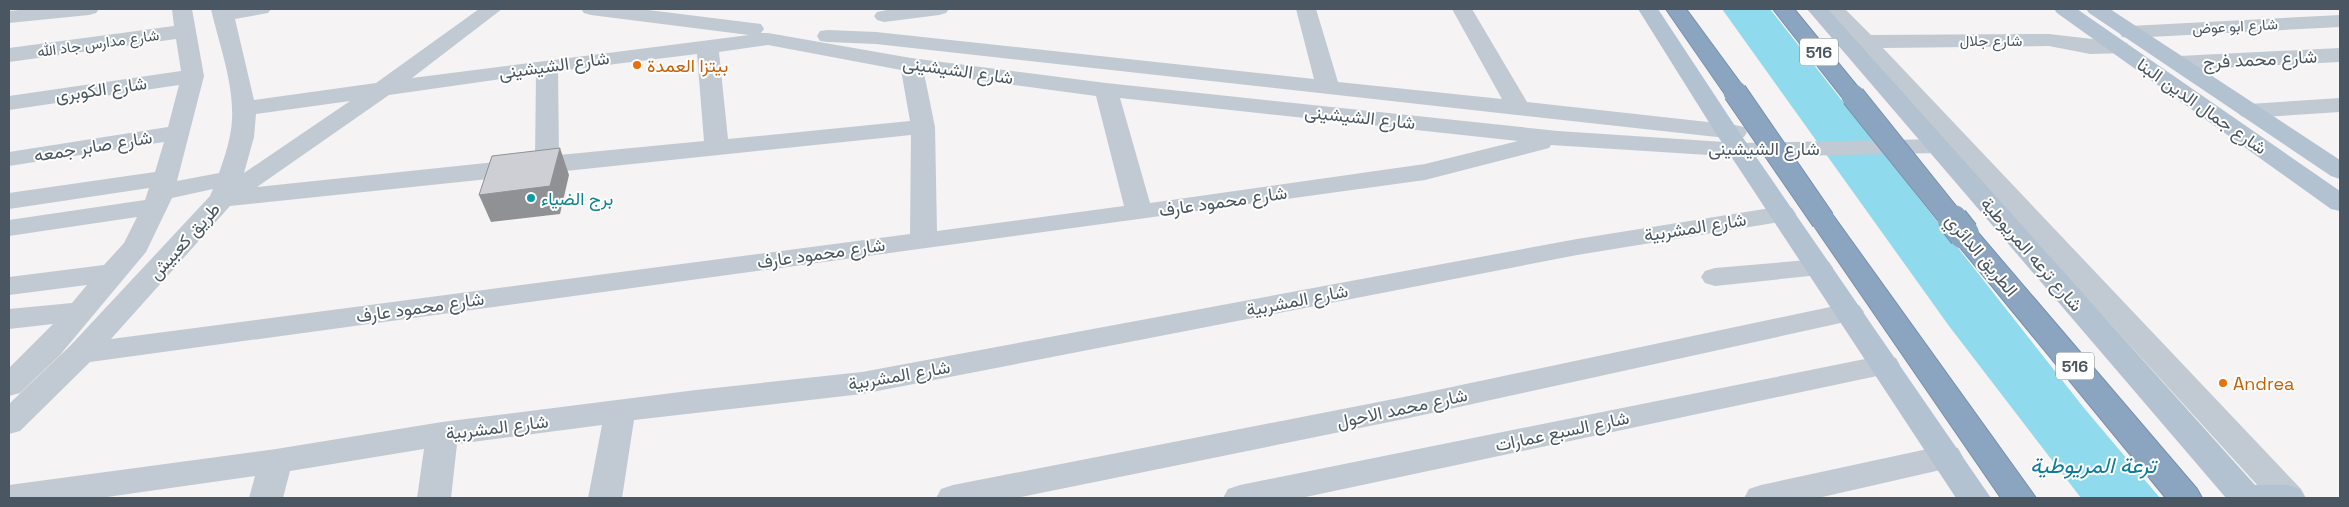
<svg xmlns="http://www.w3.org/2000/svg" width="2349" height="507" font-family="'Space Grotesk',Vazirmatn,sans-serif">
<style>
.water{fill:#90daee}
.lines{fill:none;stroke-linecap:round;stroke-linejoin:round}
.highway-casing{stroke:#7690ad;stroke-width:2}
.minor{fill:#c1cad2;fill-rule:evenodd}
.major{fill:#b3c2d1;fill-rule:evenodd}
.highway{fill:#8ba5c1;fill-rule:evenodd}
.highway-bridge-far1-casing{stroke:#7690ad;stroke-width:25;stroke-linecap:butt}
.highway-bridge-casing{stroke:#7690ad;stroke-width:32;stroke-linecap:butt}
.highway-bridge-far1{stroke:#8ba5c1;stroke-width:23}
.highway-bridge{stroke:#8ba5c1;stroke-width:30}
.shaded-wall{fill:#909195}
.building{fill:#cdcfd5;stroke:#909195}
.food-dot{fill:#e8710a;stroke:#fff;stroke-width:2}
.culture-dot{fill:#0f9aa8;stroke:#fff;stroke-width:2}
.labels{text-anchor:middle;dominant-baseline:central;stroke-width:4;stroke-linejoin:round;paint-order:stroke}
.far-street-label{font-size:15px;fill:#4a5661;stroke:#fff}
.shield{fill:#fff;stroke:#808990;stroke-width:1}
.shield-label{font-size:16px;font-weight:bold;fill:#4a5661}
.street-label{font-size:18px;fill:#4a5661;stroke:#fff}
.food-label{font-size:18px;fill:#c56008;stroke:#fff;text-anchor:start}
.culture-label{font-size:18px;fill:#0d838f;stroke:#fff;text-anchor:start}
.near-water-label{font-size:22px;font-style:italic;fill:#0c7c9b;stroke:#fff}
</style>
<rect width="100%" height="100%" fill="#f5f3f3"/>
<path class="water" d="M1722,9H1770L2084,408L2160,498H2081L1949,326Z"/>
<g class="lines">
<defs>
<path id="highway" d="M1666,9H1686L1747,92L1743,97L1735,99L1727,97Z
M1773,9H1794L1861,91L1865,96L1861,101L1853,103L1845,101Z
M1823,212L1832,214L2036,498H2001L1810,220L1814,214Z
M1964,226L1974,228L2197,489L2202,498H2166L1954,240L1951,234L1954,228Z"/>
</defs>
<use href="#highway" class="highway-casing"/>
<path class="minor" d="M29,9H99L96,13L89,15L9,23V11Z
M172,9H192L204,76L177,181L219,173C225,156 231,138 232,120C234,83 219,44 211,9H271L268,13L235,19L254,100L376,83L479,9H502L412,78L749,35L591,15L584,13L581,9H640L753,23L761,24L764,29L761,33H768L911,58L1106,83L1558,131L1740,143L1941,139L1855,47L1824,9H1845L1871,35L2049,34L2127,43L2130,48L2127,53L2090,54L2049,46L1883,48L2301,489L2306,498H2269L1950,148L1948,151L1939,153L1740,157L1551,145L1549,148L1425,180L90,362L20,431L9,434V404L70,346L210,196L213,189L172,198L146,252L60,355L20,393L9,396V368L53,324L9,329V309L72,303L87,285L9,295V277L104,265L124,243L137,217L9,236V220L145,200L149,188L9,209V193L155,172L164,142L9,166V152L168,127L179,85L9,110V96L181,71L176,39L9,62V48L174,26ZM768,45L901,70L910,121L728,139L719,52ZM697,54L704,141L559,155L558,71ZM924,73L1096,96L1124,206L937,231L935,127ZM536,74L535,158L257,187L389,95ZM1120,98L1518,141L1425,164L1150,203ZM350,101L244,173L254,137L256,114ZM911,135L910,234L111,339L230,206Z
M892,9H949L946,13L939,15L884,22L877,20L874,16L877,12Z
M1296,9H1316L1338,82L1502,99L1452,9H1472L1527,102L1735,125L1744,127L1747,132L1744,137L1735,139L876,44L828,42L820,41L817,36L820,31L828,30L876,32L1314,79Z
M2340,15V27L2130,38L2122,37L2119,32L2122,27L2130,26Z
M2340,48V62L2179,70L2171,68L2168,63L2171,58L2179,56Z
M2340,98V112L2249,118L2241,116L2237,111L2241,106L2249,104Z
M1783,206L1792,208L1796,214L1792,220L1577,255L862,394L634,420L622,498H588L602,425L457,444L451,498H417L424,449L290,471L283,498H249L255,476L100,498H9V485L276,449L442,422L696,390L862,372L1577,239Z
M1819,259L1829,262L1833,268L1829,274L1715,286L1705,283L1701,277L1705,271L1715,268Z
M1849,303L1859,305L1864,312L1859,319L1409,418L1016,498H936L941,489L953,485L1409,396Z
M1885,355L1896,358L1900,365L1896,372L1301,498H1223L1228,489L1240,485Z
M1946,445L1958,448L1963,457L1958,466L1818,498H1744L1749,489L1761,485Z"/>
<path class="major" d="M1638,9H1658L1739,132L1991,498H1956L1715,132Z
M1807,9H1828L2255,485H2288L2300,489L2305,498H2226Z
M2054,9H2077L2340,191V211L2331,209L2057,13Z
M2086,9H2110L2340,160V179L2331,176L2089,13Z"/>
<use href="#highway" class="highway"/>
<defs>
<path id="highway-bridge-far1" d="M1735,92L1823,220
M1853,96L1954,222"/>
<path id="highway-bridge" d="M1953,220L1964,234"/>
</defs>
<use href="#highway-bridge-far1" class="highway-bridge-far1-casing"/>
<use href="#highway-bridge" class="highway-bridge-casing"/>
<use href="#highway-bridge-far1" class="highway-bridge-far1"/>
<use href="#highway-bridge" class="highway-bridge"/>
</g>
<path class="shaded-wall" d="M560,148L569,175L560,214L491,222L479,195Z"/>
<path class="building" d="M560,148L550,186L479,195L492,156Z"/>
<g class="food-dot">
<circle cx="637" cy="65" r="5"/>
<circle cx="2223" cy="383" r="5"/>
</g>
<circle class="culture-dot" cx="531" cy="198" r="5"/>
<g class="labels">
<g class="far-street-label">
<text transform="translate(2235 26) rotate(-3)">شارع ابو عوض</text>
<text x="1991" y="40">شارع جلال</text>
<text transform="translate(98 43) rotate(-8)">شارع مدارس جاد الله</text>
</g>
<g class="shield">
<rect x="1800" y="38.5" width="38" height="27" rx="4"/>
<rect x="2056" y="352.5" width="38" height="27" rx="4"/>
</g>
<g class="shield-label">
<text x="1819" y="52">516</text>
<text x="2075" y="366">516</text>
</g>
<g class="street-label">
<text transform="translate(2260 59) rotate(-3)">شارع محمد فرج</text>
<text transform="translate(554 65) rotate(-8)">شارع الشيشينى</text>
<text transform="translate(958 70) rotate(8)">شارع الشيشينى</text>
<text transform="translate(101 89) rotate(-8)">شارع الكوبرى</text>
<text transform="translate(2202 106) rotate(35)">شارع جمال الدين البنا</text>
<text transform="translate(1360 117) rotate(6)">شارع الشيشينى</text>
<text transform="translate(93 146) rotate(-9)">شارع صابر جمعه</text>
<text x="1764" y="148">شارع الشيشينى</text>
<text transform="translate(1223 201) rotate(-8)">شارع محمود عارف</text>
<text transform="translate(1695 227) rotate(-9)">شارع المشربية</text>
<text transform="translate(184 241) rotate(-48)">طريق كعبيش</text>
<text transform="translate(821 253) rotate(-8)">شارع محمود عارف</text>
<text transform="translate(2032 254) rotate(49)">شارع ترعه المريوطية</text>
<text transform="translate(1982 255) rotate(50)">الطريق الدائري</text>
<text transform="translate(1297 300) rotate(-11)">شارع المشربية</text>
<text transform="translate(420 307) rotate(-8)">شارع محمود عارف</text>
<text transform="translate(899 375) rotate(-10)">شارع المشربية</text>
<text transform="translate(1402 408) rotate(-12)">شارع محمد الاحول</text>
<text transform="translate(497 427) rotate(-7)">شارع المشربية</text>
<text transform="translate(1562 431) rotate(-12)">شارع السبع عمارات</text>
</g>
<g class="food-label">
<text x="647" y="65">بيتزا العمدة</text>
<text x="2233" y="383">Andrea</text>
</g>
<g class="culture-label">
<text x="541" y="198">برج الضياء</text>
</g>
<g class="near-water-label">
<text x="2093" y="465">ترعة المريوطية</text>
</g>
</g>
<rect width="2349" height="507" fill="none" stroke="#4a5661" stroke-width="20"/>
</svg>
